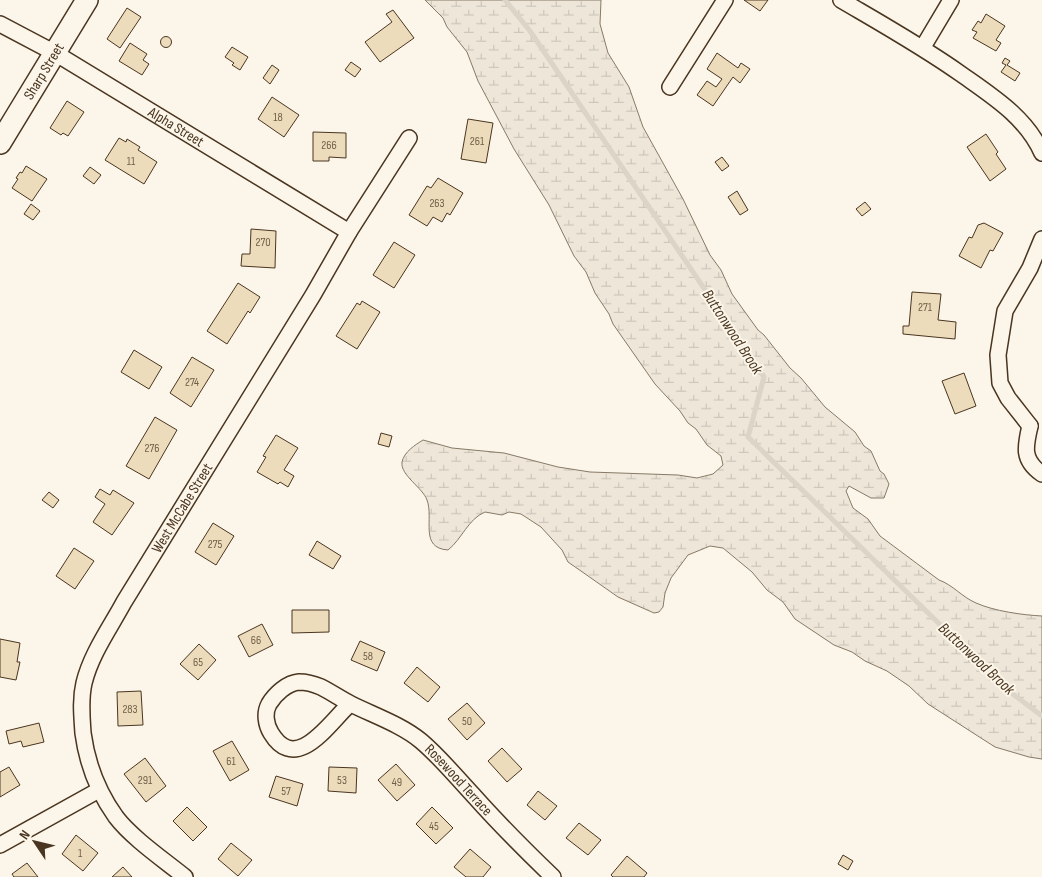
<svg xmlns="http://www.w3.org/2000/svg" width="1042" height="877" font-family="'Sofia Sans Condensed',sans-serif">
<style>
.wetland{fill:url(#wetland-marsh);stroke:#887966}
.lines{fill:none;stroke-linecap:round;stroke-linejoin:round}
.stream{stroke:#dcd4c6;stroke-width:5}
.building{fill:#ecdcbc;stroke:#4a3520}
.street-casing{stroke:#4a3520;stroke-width:18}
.secondary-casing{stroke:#4a3520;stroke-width:24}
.street{stroke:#fbf6e9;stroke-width:15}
.secondary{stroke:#fbf6e9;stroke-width:21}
.labels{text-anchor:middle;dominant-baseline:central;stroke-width:4;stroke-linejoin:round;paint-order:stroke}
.number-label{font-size:12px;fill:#725f47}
.street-label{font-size:15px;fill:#4a3520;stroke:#fbf6e9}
.water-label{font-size:16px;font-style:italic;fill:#4a3520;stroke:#fbf6e9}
</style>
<defs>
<pattern id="wetland-marsh" width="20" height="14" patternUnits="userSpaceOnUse" patternTransform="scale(1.25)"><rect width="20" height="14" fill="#ede6d9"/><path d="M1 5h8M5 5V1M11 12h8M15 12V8" fill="none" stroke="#cdc6ba"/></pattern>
</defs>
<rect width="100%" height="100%" fill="#fbf6e9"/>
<path class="wetland" d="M425,0H601L600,24L608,53L629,87L643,127L683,199L710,255L721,270L732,294L758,330L764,335L790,368L801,378L825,407L855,432L864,446L871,451L880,471L884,474L889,484L884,498H871L849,486L846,491L853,508L868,519L880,536L939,580C953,585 962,597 976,603C994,611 1022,615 1042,616V759L1029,757L995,747L928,704L909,686L887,671L865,661L852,652L834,645L795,619L783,602L767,590L752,572L723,548L710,546L688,555L671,578L665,593L663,607L659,612L654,613L618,597L581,571L568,562L562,550L541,527L521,514L509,512L502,515L485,512C468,519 462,539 448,550C419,548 434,519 427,500C423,488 400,475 402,462C404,452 415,445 423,440L452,448L504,453L558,467L590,472L678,475L697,478L713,474L723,465L721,456L707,445L696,429L688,423L680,411L655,384L613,324L609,314L595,293L586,272L574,256L549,205L514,149L478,81L467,52L447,27L443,18Z"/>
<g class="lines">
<path class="stream" d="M505,0L530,31L764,377L748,437L1005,688L1042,716"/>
</g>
<path class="building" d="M744,0H768L760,11Z
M127,8L141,17L120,48L107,39Z
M393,10L414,38L380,62L365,42L392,22L386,14Z
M986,14L1005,26L996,40L1001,43L996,51L973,38L977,32L972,30L978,21L981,23Z
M160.5 42a5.5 5.5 0 1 1 11 0a5.5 5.5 0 1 1-11 0Z
M130,43L147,54L143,60L149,64L142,75L119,61Z
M232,47L248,57L240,70L232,65L234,63L225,57Z
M717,53L738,68L741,63L750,69L740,83L733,77L713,106L697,95L707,81L716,87L722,79L707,69Z
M1005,58L1010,61L1007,65L1020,73L1015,81L1001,72L1006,65L1002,63Z
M351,62L361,69L355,77L345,70Z
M272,65L279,70L270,84L263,78Z
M272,97L299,115L284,137L258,119Z
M67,101L84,112L68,136L63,133L61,135L50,128Z
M468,119L493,123L486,163L461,159Z
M313,132L346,133V158L329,157V161H313Z
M986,134L998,152L996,154L1006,169L990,181L967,147Z
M119,138L126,142L127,139L140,147L138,150L157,162L144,184L105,160Z
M722,157L729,166L722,171L715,162Z
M26,166L47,179L32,201L12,188L18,179L16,178L20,172L22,173Z
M90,167L101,175L94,184L83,176Z
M438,178L463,193L450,215L447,213L442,222L433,217L427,226L409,215L427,186L431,188Z
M737,191L748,210L740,215L728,197Z
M865,202L871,209L862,216L856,209Z
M31,204L40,211L33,220L24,214Z
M984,223L1003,233L993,251L990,250L981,268L959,256L969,237L972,238L978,225Z
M251,229L276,231L275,268L241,266L242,254H250Z
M394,242L415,255L394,288L373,275Z
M238,283L260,297L250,313L248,311L227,344L207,331Z
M912,292L941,294L938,320L956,322L955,339L903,334V326H909Z
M362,301L380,312L357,349L336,336L357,303L360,305Z
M134,350L162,367L149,389L121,372Z
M192,357L214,370L191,407L170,393Z
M964,373L976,406L955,414L942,381Z
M155,417L177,430L149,479L126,466Z
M381,433L392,436L389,447L378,444Z
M276,435L298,448L284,470L294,476L288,487L280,482L278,484L257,472L266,457L263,456Z
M100,489L110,495L113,490L134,503L112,535L93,522L105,504L95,497Z
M49,492L59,500L53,508L42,500Z
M213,523L234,536L216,565L195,552Z
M317,541L341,556L333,569L309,555Z
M74,548L94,561L75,589L56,576Z
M292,610H329V632L292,633Z
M262,624L273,645L249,657L238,636Z
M0,639L20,643L17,662H20L16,680L0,677Z
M360,641L385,652L377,671L351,660Z
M199,644L216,660L198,680L180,664Z
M417,667L440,687L428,702L404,683Z
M141,691L143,725L118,726L117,692Z
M467,703L485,723L467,740L448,719Z
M39,723L44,742L23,747L21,741L9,744L6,731Z
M232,741L249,770L230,781L213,751Z
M502,748L522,769L507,782L488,761Z
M145,758L166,786L146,802L124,774Z
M396,764L415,785L397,801L378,780Z
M9,767L20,785L0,797V772Z
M329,767L357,768L356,793L328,791Z
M276,776L303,784L297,806L269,797Z
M538,791L557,806L545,820L527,805Z
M187,807L207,827L193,841L173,821Z
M432,807L453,828L436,844L416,824Z
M579,823L601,840L588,855L566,838Z
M76,835L98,853L83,871L62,854Z
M231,843L252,860L238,876L218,859Z
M470,849L491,867L483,877H466L454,867Z
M843,855L853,861L848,870L838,864Z
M627,856L647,873L644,877H613L611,875Z
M27,863L38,877H14L12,874Z
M123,867L132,877H112Z"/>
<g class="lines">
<defs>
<g id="street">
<path d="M841,0C882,24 923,47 961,74C992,96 1026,117 1042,153"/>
<path id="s1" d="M0,24L55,53L349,232"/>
<path d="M923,47L951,0"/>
<path d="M670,87L725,0"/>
<path d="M1030,426L1008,398L1000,383L998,355L1005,311L1030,268L1042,239"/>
<path d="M1030,426C1025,447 1022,460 1042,474"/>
<path id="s2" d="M350,704C331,720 297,776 271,733C266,725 264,713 269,704C275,694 287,683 299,682C306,682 314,684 321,687C331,692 341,699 351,704C373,715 402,725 421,741C440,757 457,778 474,796C499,824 526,851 553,877"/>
<path d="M0,845L99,790"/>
<path id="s3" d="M185,877C164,860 132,838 116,817C98,792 87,763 83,733C82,717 80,700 84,683C91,654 110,628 124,602L313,295L349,232L409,138"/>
</g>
<g id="secondary">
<path id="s4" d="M0,143L87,0"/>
</g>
</defs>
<use href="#street" class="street-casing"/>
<use href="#secondary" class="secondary-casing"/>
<use href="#street" class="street"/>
<use href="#secondary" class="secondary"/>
</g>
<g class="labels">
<g class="number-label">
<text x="278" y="117">18</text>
<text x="477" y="141">261</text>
<text x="329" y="145">266</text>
<text x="131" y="161">11</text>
<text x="437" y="203">263</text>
<text x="263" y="242">270</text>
<text x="925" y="307">271</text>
<text x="192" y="382">274</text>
<text x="152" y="448">276</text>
<text x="215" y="544">275</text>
<text x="256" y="640">66</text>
<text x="368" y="656">58</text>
<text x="198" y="662">65</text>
<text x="130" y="709">283</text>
<text x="467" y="721">50</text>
<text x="231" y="761">61</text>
<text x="145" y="780">291</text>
<text x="342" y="780">53</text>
<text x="397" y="782">49</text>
<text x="286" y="791">57</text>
<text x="434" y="826">45</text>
<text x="80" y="853">1</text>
</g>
<g class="street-label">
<text stroke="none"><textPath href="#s4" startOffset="84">Sharp Street</textPath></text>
<text stroke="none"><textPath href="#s1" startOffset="204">Alpha Street</textPath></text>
<text stroke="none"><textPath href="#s3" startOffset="434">West McCabe Street</textPath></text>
<text stroke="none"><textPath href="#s2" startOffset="362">Rosewood Terrace</textPath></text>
</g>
<g class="water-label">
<text transform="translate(732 332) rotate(57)">Buttonwood Brook</text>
<text transform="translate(976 659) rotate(43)">Buttonwood Brook</text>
</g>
</g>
<g transform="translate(35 842) rotate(305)" stroke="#fbf6e9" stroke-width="4" paint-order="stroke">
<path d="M0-4L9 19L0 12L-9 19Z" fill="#4a3520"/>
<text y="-8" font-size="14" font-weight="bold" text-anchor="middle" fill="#4a3520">N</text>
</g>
</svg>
